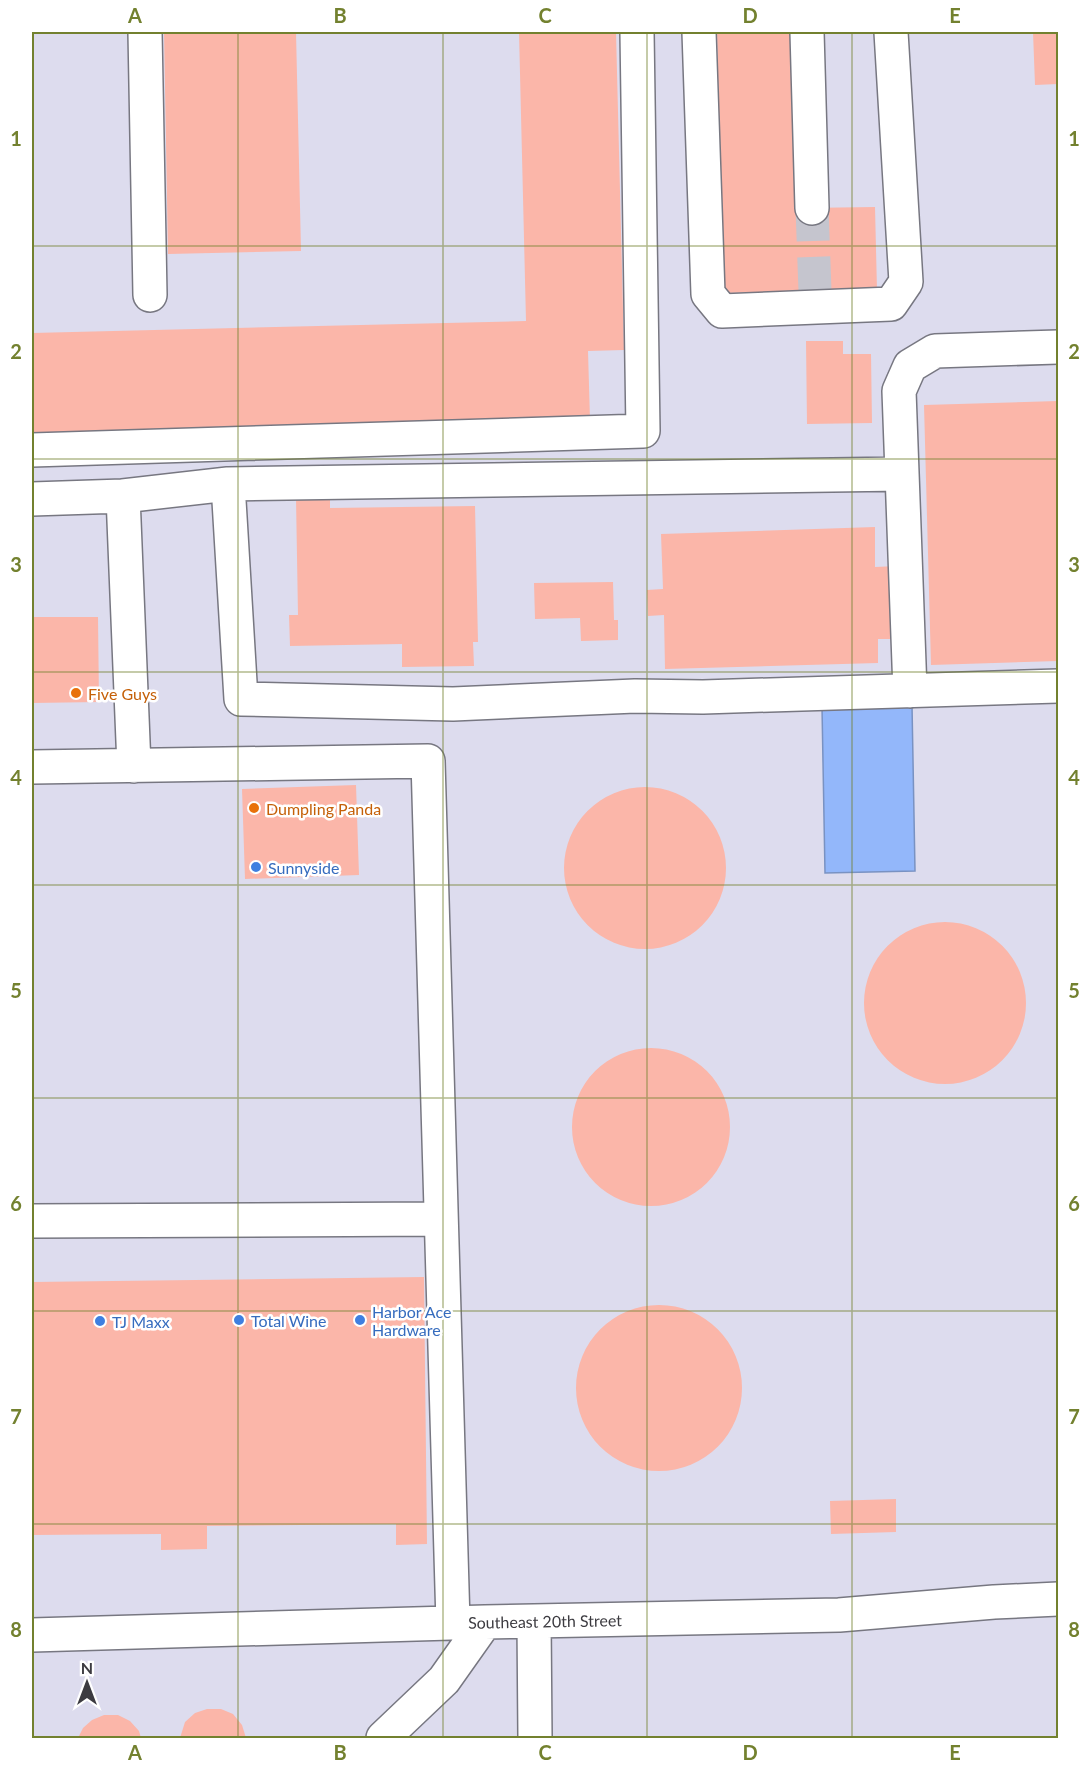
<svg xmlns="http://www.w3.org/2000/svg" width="1090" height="1770" font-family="Lato,sans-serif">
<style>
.built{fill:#dddcee}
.water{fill:#93b7fa;stroke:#7992c2;stroke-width:1.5}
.building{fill:#fbb6a9}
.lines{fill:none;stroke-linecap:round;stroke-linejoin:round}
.minor-tunnel{stroke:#c5c5ce;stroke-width:33;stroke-dasharray:33 16;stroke-linecap:butt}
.minor-casing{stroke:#777781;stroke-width:36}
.minor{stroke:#fff;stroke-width:33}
.grid{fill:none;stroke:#73812f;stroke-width:1.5;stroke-opacity:0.55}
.food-dot{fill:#e8710a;stroke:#fff;stroke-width:2}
.shop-dot{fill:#3f7fe0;stroke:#fff;stroke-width:2}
.labels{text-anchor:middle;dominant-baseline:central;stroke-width:5;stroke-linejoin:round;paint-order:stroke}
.food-label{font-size:16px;fill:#c56008;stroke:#fff;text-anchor:start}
.shop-label{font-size:16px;fill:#366cbe;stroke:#fff;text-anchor:start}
.street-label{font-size:16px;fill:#3c3b40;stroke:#fff}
.neatline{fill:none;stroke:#73812f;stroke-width:2}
.grid-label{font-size:20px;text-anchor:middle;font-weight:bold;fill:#73812f}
</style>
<rect width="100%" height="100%" fill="#e7e7f2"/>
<path class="built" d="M32,32H1058V1738H32Z"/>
<path class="water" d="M912,705L915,871L825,873L822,707Z"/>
<path class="building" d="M164,32H296L301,251L168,254Z
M519,32H616L624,350L588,351L590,420L32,434V333L526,321Z
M717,32H801L804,208L875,207L877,290L723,293Z
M1033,32H1058V84L1035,85Z
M806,341H843V354H871L872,423L807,424Z
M1058,401V661L931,665L924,405Z
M330,497V508L475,506L478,642H473L474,666L402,667V644L290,646L289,615H298L296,498Z
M875,527V567L897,566L892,639H878V663L665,669L664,615L648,616L647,590L663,589L661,534Z
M613,582L614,620H618V640L581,641L580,618L535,619L534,583Z
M32,617H98L99,702L32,703Z
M356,785L359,875L245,879L242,789Z
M564 868a81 81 0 1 1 162 0a81 81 0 1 1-162 0Z
M864 1003a81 81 0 1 1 162 0a81 81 0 1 1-162 0Z
M572 1127a79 79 0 1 1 158 0a79 79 0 1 1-158 0Z
M424,1277L427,1544L396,1545V1524L207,1526V1549L161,1550V1534L32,1535V1282Z
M576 1388a83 83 0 1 1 166 0a83 83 0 1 1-166 0Z
M896,1499V1532L831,1534L830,1501Z
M207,1709H221L233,1714L242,1725L246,1738H180L185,1722L195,1713Z
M104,1715H118L130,1721L139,1731L141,1738H78L83,1728L92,1720Z"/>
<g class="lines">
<path class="minor-tunnel" d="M812,208L815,291"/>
<defs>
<path id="minor" d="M145,32L150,295
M699,32L708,294L722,311L891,304L906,282L891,32
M807,32L812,208
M32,450L643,431L637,32
M228,484L241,699L453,704L635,696L703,697L1058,686
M123,496L228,484L902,474
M32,499L123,496L134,766
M910,691L899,391L910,366L935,351L1058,347
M32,767L428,761L453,1623
M32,1221L441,1219
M534,1621L535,1738
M32,1635L485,1622L839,1615L994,1602L1058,1599
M383,1738L444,1680L485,1622"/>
</defs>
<use href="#minor" class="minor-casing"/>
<use href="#minor" class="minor"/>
</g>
<path class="grid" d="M238,32V1738M443,32V1738M647,32V1738M852,32V1738M32,246H1058M32,459H1058M32,672H1058M32,885H1058M32,1098H1058M32,1311H1058M32,1524H1058"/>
<g class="food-dot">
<circle cx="76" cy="693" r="6"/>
<circle cx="254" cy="808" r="6"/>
</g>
<g class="shop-dot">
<circle cx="256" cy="867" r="6"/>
<circle cx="239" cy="1320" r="6"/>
<circle cx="360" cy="1320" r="6"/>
<circle cx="100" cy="1321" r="6"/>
</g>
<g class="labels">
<g class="food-label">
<text x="88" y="693">Five Guys</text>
<text x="266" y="808">Dumpling Panda</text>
</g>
<g class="shop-label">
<text x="268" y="867">Sunnyside</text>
<text x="372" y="1311">Harbor Ace<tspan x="372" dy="18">Hardware</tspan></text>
<text x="251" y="1320">Total Wine</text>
<text x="112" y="1321">TJ Maxx</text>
</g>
<g class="street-label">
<text transform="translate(545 1621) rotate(-1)">Southeast 20th Street</text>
</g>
</g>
<rect width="1090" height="1770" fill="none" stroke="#ffffff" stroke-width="66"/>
<g transform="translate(87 1683)" stroke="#ffffff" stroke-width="4.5" paint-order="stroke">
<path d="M0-4.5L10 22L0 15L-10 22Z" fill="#3c3b40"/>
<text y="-9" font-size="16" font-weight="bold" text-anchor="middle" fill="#3c3b40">N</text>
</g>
<rect x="33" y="33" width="1024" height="1704" class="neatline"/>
<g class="grid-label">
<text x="135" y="23">A</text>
<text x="340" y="23">B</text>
<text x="545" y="23">C</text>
<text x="750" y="23">D</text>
<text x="955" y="23">E</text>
<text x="16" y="146">1</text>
<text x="1074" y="146">1</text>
<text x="16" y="359">2</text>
<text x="1074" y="359">2</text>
<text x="16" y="572">3</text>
<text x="1074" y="572">3</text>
<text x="16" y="785">4</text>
<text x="1074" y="785">4</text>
<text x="16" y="998">5</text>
<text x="1074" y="998">5</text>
<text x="16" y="1211">6</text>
<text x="1074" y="1211">6</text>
<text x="16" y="1424">7</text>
<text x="1074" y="1424">7</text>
<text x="16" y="1637">8</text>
<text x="1074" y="1637">8</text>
<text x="135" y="1760">A</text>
<text x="340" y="1760">B</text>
<text x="545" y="1760">C</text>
<text x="750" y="1760">D</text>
<text x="955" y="1760">E</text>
</g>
</svg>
